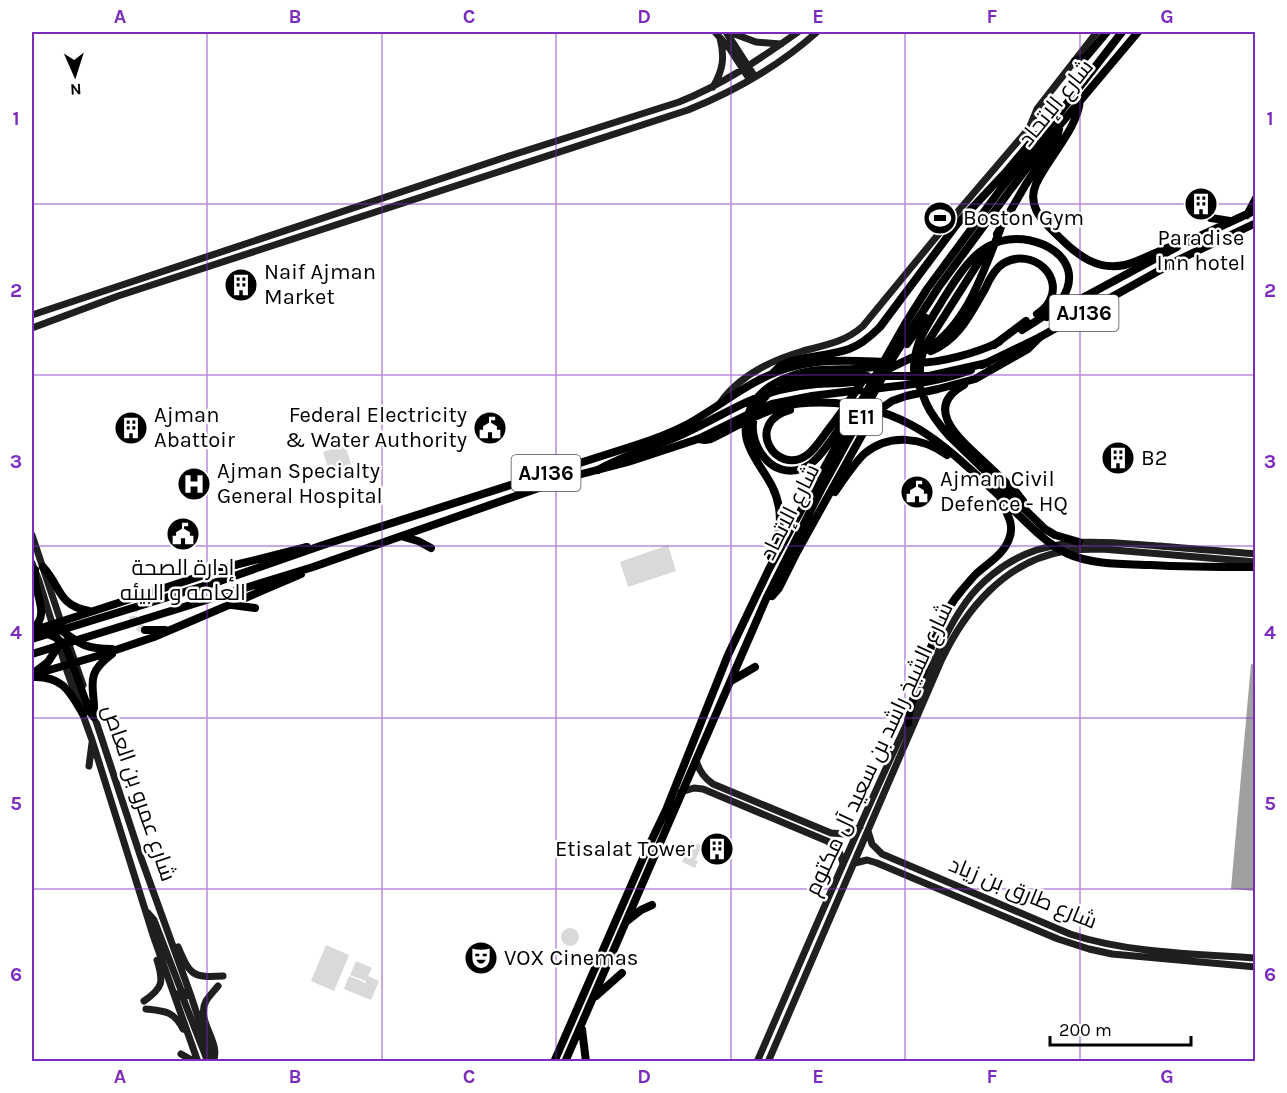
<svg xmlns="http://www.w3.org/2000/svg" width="1287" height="1093" font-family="Karla,Cairo,sans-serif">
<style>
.green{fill:#d9d9d9}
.water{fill:#a0a0a0}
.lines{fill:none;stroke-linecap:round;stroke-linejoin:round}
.primary-tunnel{stroke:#d9d9d9;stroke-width:8;stroke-dasharray:8 4;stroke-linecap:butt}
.secondary{stroke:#1f1f1f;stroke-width:7}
.primary{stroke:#000;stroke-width:8}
.trunk{stroke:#000;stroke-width:8}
.grid{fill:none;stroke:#7b2cbf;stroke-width:1.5;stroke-opacity:0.55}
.labels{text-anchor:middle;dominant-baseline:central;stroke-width:5;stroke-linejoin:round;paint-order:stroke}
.shield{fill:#fff;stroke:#4c4c4c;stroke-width:1.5}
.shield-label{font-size:21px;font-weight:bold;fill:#000}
.street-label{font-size:22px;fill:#000;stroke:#fff}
.poi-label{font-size:22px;fill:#000;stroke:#fff;text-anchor:start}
.neatline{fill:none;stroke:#7b2cbf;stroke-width:2}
.grid-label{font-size:20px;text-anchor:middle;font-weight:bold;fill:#7b2cbf}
</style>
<rect width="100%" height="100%" fill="#fff"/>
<path class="green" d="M345,445L354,473L332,480L323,452Z
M668,545L676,571L628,587L620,562Z
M691,841L702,846L695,860L698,861L695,868L682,862Z
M561 937a9 9 0 1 1 18 0a9 9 0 1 1-18 0Z
M326,945L349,955L334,991L311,981Z
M356,961L372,968L368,976L379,981L371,1000L344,989L349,976L366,983V981L350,975Z"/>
<path class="water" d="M1251,664L1256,665L1255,891L1231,889Z"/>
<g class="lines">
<path class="primary-tunnel" d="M137,605C129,615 133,626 145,630"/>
<path class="secondary" d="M715,32L730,49L750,80
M726,32L755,77
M729,32L756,42L781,44
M713,87C723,70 725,57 720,38
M32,315L506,157L679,102C722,85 760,59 798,32
M32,328L118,296L688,110C735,91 779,66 817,32
M720,403C739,376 772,360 803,351C826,345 845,342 863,326L937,236L1025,133L1030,126L1037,109L1097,32
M32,535L62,625
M32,563L39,581L67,671L92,740L153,935L198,1062
M67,639L83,685
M93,712L140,855L191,996L213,1062
M696,760C699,771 704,778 713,784L831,833L845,834L860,827
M89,766L92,743
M681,792L694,788L703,789L827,841C837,846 841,853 843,864
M868,831L872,844L882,854L1070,934C1127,953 1195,954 1256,958
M855,863L867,860L877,863L1058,939L1089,949L1112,954L1256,967
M148,913L154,920L181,990L185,995L191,996
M178,947C190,975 192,978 223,976
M177,994L183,998L208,1062
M144,1001C163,988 164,982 157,960
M146,1009C164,1011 174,1011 183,1029
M181,1054L195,1062
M213,1062C222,1042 195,1021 206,1001C209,996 214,991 218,986
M757,1062C807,947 855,833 908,721C927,681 940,638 966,602C980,582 1003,564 1026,554C1069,536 1115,543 1160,546C1192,549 1224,551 1256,554
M768,1062L941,661C965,610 1005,561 1065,551C1077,549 1090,549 1102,549L1256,562"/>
<path class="primary" d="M1247,215L1256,198
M1211,218L1230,221
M1187,242L1256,210
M1047,317L1177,247
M916,363C940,363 977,353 999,342
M982,365L1040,337L1180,259L1256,223
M872,389C906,385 939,382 971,370
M404,537L418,541L431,548
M43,567C61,586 57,605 89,611
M232,605L255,608
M58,628C80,644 84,649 112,649
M32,629C53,614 31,590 35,570
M145,630H165
M32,631L235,565L307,547
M46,633L57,638L66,647L87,705L89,711L94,717
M32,639L220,581L323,545L633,446C652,440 671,433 688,424C722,405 751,379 788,368C821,358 855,361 889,362
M32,654L313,567L570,477L628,462L698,439L761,408L772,404L812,396L860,390
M35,672L48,662L59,645
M32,675L101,655L154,637L301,574
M33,677C63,676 70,692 83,714
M94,717C96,687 82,676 112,654"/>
<path class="trunk" d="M1075,61L1086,57L1107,32
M1080,100C1078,128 1048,158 1036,184C1029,200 1036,214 1047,225C1073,251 1097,278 1137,261C1156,253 1173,244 1192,239
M997,234L1026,184L1057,138L1059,129
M1022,330C1035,321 1053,313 1062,299C1088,259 1037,231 1001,241C991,244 981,250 974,257C958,273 946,295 934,314C929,323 923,332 919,342C916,350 914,360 914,369C914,376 917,380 919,386C922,392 924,398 926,403C932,416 941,427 950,437L1045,529L1055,535L1079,542
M907,344L926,318
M994,345L1026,321
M931,351C959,340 971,313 985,289C989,280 995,268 1004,263C1032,247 1067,277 1047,305C1045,308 1040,312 1037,314
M887,370C901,362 916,357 929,348C968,322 983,272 1000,230
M773,373L780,366L788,362C808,356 829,356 849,349C861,345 871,336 880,327L957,224L1005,173L1037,135
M880,376H929L987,363
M920,377V364L924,348L987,249
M782,385C809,374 838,375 867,376
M964,385C922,408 960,439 981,459C993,470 1004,481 1016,492L1023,501
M766,396C732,428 770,490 809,465C822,456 832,438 842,425L847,422
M790,410C743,423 776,477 807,455C814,450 820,441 825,434C839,416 851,399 863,380
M698,439L705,440L711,439C734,428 757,413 781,407C799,402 817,402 835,403C908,409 943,444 994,491C1016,511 1040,540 1066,553C1092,565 1123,564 1151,565C1186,567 1221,567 1256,567
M598,470C625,454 655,447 683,434C716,419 745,399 780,390C792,387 804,385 817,384C837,383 857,384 876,376
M835,492C844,479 853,465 864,454C889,433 922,437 947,455
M771,557C777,541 782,525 779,508C775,481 758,469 749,446C746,439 745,432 746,424C750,397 769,383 794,375C823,365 855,373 885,365
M772,596L779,588L797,552L862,435L879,410L892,401L906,396L938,389L975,379L1028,349L1040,337
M731,681L755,667
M908,723C908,708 915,696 919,683C930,650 939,616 962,590C967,584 972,578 977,573C988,563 1004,554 1009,539C1015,525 1007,513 1000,500
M627,921L641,910L652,905
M596,996L622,973
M582,1029L586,1062
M554,1062L644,856L666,810L728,655L769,569L850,421L905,324L927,289L1003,186L1122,32
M565,1062L766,599L823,486L894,356L938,288L1011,189L1059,126L1138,32"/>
</g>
<path class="grid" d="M207,32V1062M382,32V1062M556,32V1062M731,32V1062M905,32V1062M1080,32V1062M32,204H1256M32,375H1256M32,546H1256M32,718H1256M32,889H1256"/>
<defs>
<symbol id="building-disc" viewBox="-11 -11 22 22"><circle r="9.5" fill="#000" stroke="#fff"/><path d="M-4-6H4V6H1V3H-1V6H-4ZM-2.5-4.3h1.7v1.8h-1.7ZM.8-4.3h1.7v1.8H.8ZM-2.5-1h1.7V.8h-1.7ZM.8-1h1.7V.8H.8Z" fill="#fff"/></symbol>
<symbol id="stadium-disc" viewBox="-11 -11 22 22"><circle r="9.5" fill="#000" stroke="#fff"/><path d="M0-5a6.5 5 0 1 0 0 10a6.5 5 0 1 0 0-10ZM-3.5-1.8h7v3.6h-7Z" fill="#fff"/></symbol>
<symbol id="civic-disc" viewBox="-11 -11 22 22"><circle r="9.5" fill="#000" stroke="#fff"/><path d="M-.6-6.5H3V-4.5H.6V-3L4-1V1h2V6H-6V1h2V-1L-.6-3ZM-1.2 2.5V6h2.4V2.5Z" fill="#fff"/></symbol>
<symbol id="hospital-disc" viewBox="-11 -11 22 22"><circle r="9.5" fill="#000" stroke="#fff"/><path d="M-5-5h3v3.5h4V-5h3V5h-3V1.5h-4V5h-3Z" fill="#fff"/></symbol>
<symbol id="theatre-disc" viewBox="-11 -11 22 22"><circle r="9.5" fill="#000" stroke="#fff"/><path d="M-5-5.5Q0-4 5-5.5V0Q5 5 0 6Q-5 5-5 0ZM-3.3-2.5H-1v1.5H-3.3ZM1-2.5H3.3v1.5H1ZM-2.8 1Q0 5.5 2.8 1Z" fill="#fff"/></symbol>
</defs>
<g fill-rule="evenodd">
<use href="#building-disc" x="1182" y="185" width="38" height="38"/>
<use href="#stadium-disc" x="921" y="199" width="38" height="38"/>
<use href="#building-disc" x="222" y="266" width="38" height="38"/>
<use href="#building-disc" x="112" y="409" width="38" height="38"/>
<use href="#civic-disc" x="471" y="409" width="38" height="38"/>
<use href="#building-disc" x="1099" y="439" width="38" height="38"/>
<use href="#hospital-disc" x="175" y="465" width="38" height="38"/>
<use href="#civic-disc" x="898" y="473" width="38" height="38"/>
<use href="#civic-disc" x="164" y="515" width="38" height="38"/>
<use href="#building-disc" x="698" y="830" width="38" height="38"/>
<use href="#theatre-disc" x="462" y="939" width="38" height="38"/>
</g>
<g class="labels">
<g class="shield">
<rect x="1049.5" y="295" width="69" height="36" rx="4.5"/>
<rect x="840" y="399" width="42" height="36" rx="4.5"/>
<rect x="511.5" y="455" width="69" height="36" rx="4.5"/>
</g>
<g class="shield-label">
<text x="1084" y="313">AJ136</text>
<text x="861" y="417">E11</text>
<text x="546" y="473">AJ136</text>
</g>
<g class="street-label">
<text transform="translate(1056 103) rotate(-51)">شارع الإتحاد</text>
<text transform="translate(790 512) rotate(-63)">شارع الإتحاد</text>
<text transform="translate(879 749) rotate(-65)">شارع الشيخ راشد بن سعيد آل مكتوم</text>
<text transform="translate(139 793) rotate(71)">شارع عمرو بن العاص</text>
<text transform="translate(1023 893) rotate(22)">شارع طارق بن زياد</text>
</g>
<g class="poi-label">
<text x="963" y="218">Boston Gym</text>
<text x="1201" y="238" text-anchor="middle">Paradise<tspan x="1201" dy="25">Inn hotel</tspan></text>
<text x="264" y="272">Naif Ajman<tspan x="264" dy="25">Market</tspan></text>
<text x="154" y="415">Ajman<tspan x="154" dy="25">Abattoir</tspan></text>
<text x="467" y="415" text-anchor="end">Federal Electricity<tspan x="467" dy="25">&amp; Water Authority</tspan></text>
<text x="1141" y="458">B2</text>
<text x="217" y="471">Ajman Specialty<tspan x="217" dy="25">General Hospital</tspan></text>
<text x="940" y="479">Ajman Civil<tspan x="940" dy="25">Defence - HQ</tspan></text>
<text x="183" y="568" text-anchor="middle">إدارة الصحة<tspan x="183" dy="25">العامه و البيئه</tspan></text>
<text x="694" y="849" text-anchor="end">Etisalat Tower</text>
<text x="504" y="958">VOX Cinemas</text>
</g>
</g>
<rect width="1287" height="1093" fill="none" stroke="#ffffff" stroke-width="66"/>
<g transform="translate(75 75) rotate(177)" stroke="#ffffff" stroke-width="4.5" paint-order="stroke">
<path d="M0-4.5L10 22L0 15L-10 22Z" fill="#000000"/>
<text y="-9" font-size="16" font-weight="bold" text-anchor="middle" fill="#000000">N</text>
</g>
<path d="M1050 1036v9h141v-9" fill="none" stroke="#000000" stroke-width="3"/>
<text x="1059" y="1036" font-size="18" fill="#000000" stroke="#ffffff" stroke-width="4.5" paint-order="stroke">200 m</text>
<rect x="33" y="33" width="1221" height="1027" class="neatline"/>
<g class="grid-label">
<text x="120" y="23">A</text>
<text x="295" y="23">B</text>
<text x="469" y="23">C</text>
<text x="644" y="23">D</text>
<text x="818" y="23">E</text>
<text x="992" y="23">F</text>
<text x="1167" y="23">G</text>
<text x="16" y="125">1</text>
<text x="1270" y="125">1</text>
<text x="16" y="297">2</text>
<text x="1270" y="297">2</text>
<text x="16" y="468">3</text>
<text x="1270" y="468">3</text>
<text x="16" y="639">4</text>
<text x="1270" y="639">4</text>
<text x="16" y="810">5</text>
<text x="1270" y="810">5</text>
<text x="16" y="981">6</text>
<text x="1270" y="981">6</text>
<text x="120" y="1083">A</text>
<text x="295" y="1083">B</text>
<text x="469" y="1083">C</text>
<text x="644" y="1083">D</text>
<text x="818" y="1083">E</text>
<text x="992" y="1083">F</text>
<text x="1167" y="1083">G</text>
</g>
</svg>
